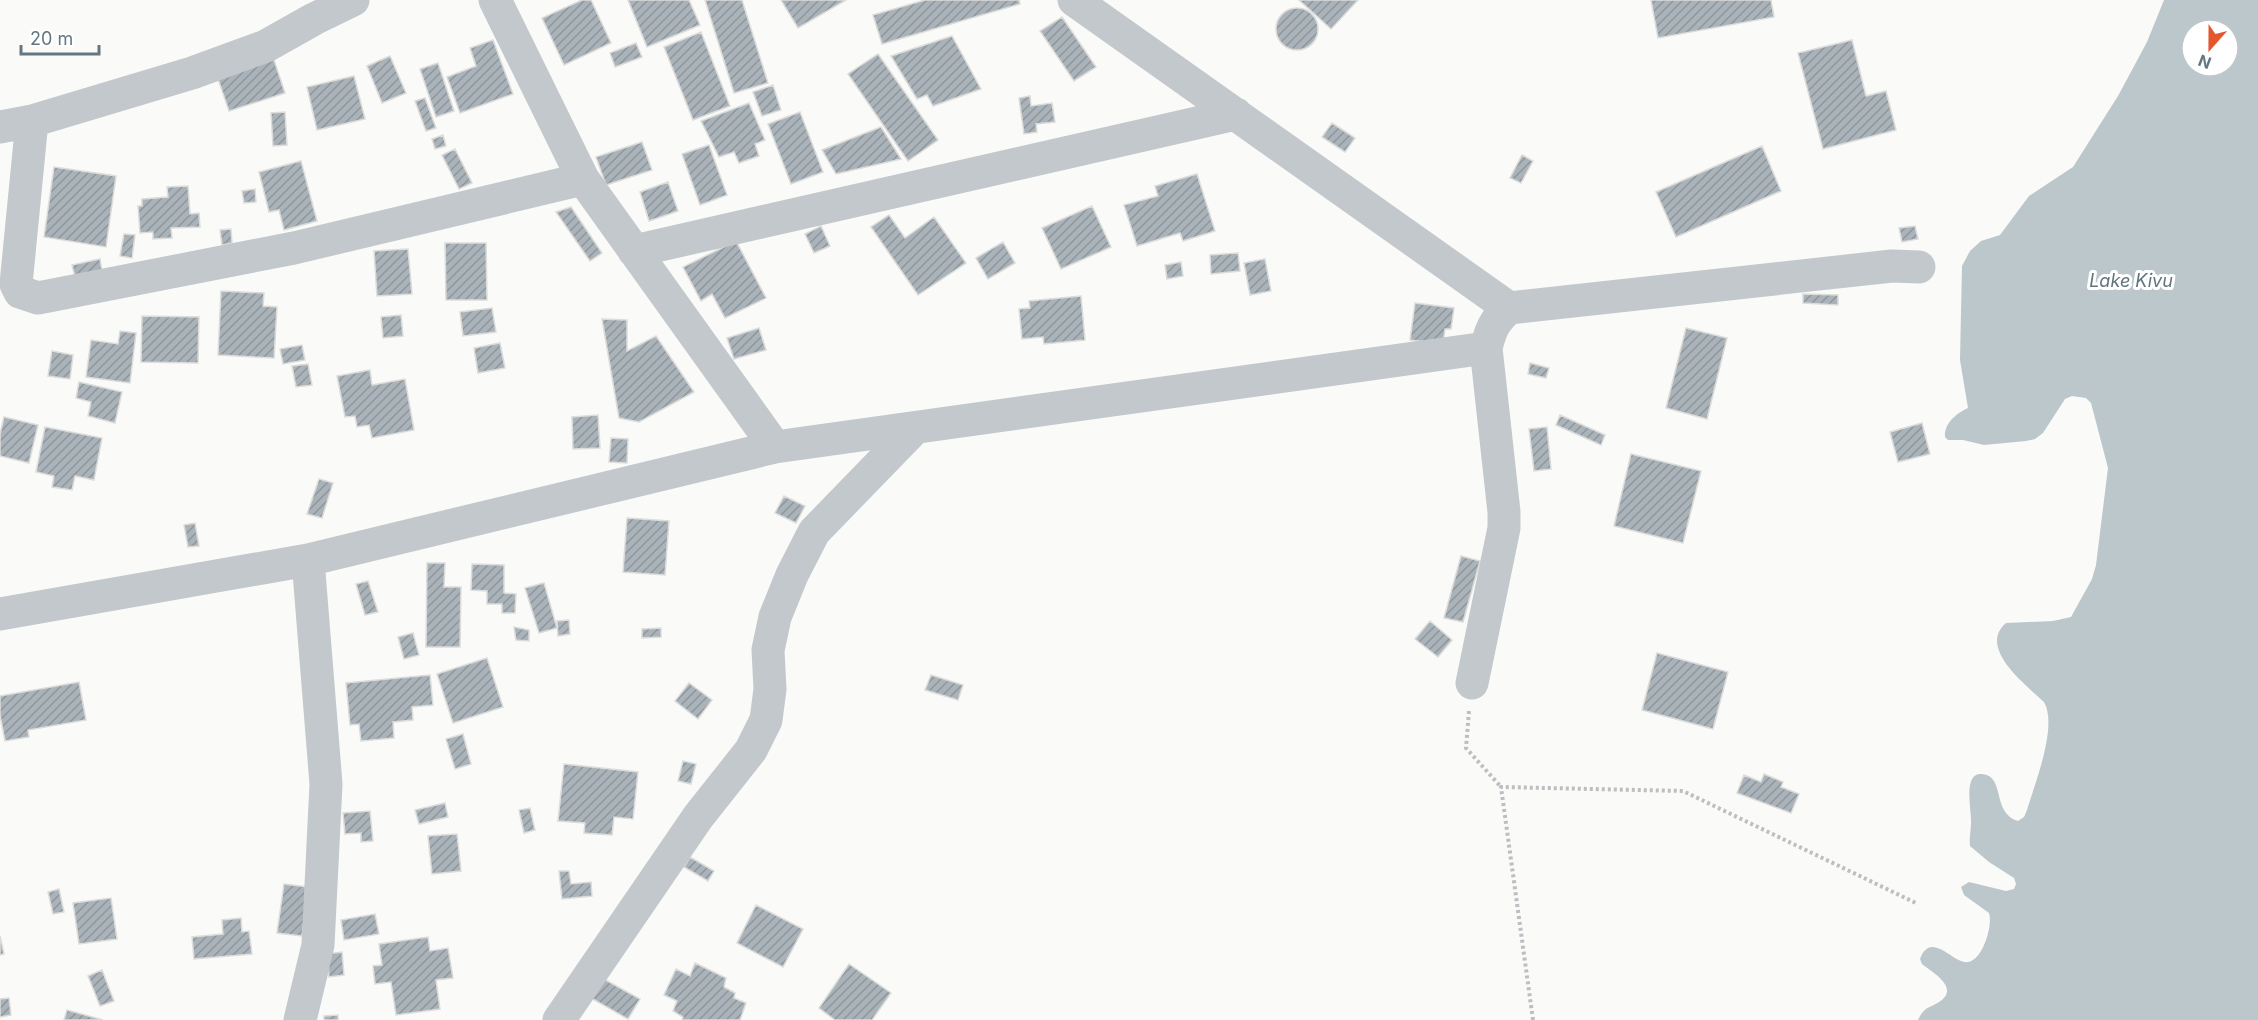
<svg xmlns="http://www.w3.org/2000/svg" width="2258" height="1020" font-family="Inter,sans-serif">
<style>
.water{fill:#bbc7cb;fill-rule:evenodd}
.building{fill:url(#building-hatch);stroke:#dcdcda;stroke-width:1.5}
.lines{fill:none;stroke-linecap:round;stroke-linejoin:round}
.path{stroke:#bbbfc2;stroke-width:4;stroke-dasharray:3 3;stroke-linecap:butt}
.minor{stroke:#c3c8cc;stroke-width:33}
.labels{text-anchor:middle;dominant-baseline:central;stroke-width:6;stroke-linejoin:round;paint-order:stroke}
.water-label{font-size:18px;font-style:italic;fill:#60757c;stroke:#fff}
</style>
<defs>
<pattern id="building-hatch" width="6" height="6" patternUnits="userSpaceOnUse" patternTransform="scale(1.5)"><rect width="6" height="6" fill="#aab3b9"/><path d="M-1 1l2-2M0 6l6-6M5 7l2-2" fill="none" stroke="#8e969c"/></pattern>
</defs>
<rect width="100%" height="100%" fill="#fafaf8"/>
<path class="water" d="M2164,0H2258V1020H1918C1925,1006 1928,1009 1939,1002C1961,988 1932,972 1922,964L1920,959C1931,929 1954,965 1968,962C1983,960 1993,925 1989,913L1964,895L1961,887L1969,882L2006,891L2014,889L2016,884L2014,878L1989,862L1970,846C1969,837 1971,831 1971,823C1972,812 1962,772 1982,774C2006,776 1991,813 2018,821L2024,817L2027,810C2035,783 2058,726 2044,702C2026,685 1977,648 2006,623L2053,621L2071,617L2092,579L2096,565L2108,468L2091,403L2086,398L2072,396L2065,399L2043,433L2035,439L2026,441L1984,445L1963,440H1948L1945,437C1944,423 1957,413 1968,408L1960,360L1962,266L1970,251L1981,241L2000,235L2029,196L2073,167L2118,96L2147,42ZM2192,30H2228V66H2192Z"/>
<path class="building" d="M582,0H591L611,43L564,65L542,18Z
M628,0H689L700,25L647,47Z
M705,0H742L768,83L734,93Z
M781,0H846L798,28Z
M925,0H1019L1020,4L882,44L873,15Z
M1299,0H1358L1331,29Z
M1651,0H1771L1774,17L1658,38Z
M1276 29a21 21 0 1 1 42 0a21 21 0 1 1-42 0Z
M1062,17L1096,67L1074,81L1040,31Z
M701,32L730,106L693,120L664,47Z
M952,36L981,89L933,106L927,95L917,99L891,56Z
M493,40L513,94L460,113L447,77L476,66L470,48Z
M1852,40L1866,96L1886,91L1896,130L1823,149L1798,53Z
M636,43L642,57L615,67L610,53Z
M878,54L938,140L908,161L848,74Z
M390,56L406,93L382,103L367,66Z
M273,57L285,93L229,111L217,76Z
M438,63L454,111L436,117L420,69Z
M354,76L365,119L317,130L307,87Z
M773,85L781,110L762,116L753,92Z
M1030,96L1031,106L1052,103L1055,122L1036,124L1037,132L1024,134L1019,98Z
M425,98L436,128L426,131L415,101Z
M749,103L765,140L755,144L759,156L739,163L734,152L719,157L701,121Z
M285,112L287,145L273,146L271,113Z
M800,112L823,172L791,184L768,124Z
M1332,123L1355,138L1345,152L1322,137Z
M881,127L901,159L836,174L822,150Z
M443,135L446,146L435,149L432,139Z
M642,142L652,170L606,185L596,157Z
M709,145L727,195L700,205L682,154Z
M1762,146L1781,191L1676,237L1656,192Z
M455,149L472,183L459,189L442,155Z
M1522,155L1533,161L1521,183L1510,178Z
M301,161L317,221L284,230L279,210L269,212L259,172Z
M54,167L116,176L106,247L44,237Z
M1197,174L1215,231L1183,241L1180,233L1137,246L1124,205L1158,196L1155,186Z
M668,182L678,211L649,221L640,192Z
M188,186L190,214L199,213L200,227L171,228L172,238L153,239V232L140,233L138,206H142V199L168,197L167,187Z
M255,189L256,202L244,203L242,191Z
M1092,206L1111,247L1061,269L1042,228Z
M571,207L602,253L590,261L556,212Z
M889,215L905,238L934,217L966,263L918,295L871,227Z
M821,226L830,246L814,253L805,234Z
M1915,226L1918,239L1902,242L1899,228Z
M231,229L232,243L222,245L220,230Z
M124,234L135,235L132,258L120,256Z
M736,241L766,298L725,318L712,294L701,301L683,267Z
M1003,242L1015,263L988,279L976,258Z
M445,243H486L487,300H446Z
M408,249L412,294L377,296L374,251Z
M1238,253L1240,271L1211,274L1210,255Z
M100,259L102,271L75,277L72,265Z
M1265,259L1271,291L1250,295L1244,263Z
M1181,262L1183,276L1167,279L1165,265Z
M221,291L264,293L263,306L277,307L274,358L218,355Z
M1803,294L1838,295V305L1803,303Z
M1081,296L1085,340L1044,344L1043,337L1022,339L1019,309L1030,308L1029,301Z
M1415,303L1454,308L1451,329H1445L1443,344L1410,340Z
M492,308L496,332L463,336L460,312Z
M401,315L403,336L383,338L381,317Z
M142,316L199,317L198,363L141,362Z
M602,319L627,320V351L656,336L694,392L639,422L619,418Z
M759,328L766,350L734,359L727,338Z
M1686,328L1727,338L1707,419L1666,408Z
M120,331L136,333L130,383L86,377L91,340L118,344Z
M500,343L505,368L478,373L474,348Z
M302,345L305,360L283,364L280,349Z
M52,351L73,355L70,379L48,376Z
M1530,363L1549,368L1546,378L1528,374Z
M308,364L312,385L296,387L292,366Z
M370,370L372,385L405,379L414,430L372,438L369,425L357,427L355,416L345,417L337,376Z
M79,382L122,392L115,423L88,416L91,402L76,398Z
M598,415L600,448L573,449L572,417Z
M1560,415L1605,435L1601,445L1556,425Z
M4,417L38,425L29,463L0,456V434Z
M1922,423L1930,454L1898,462L1890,432Z
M45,427L102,438L94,480L75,476L72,490L52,487L54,476L36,472Z
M1547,427L1551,469L1534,471L1529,429Z
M611,438L628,439L627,463L609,462Z
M1631,454L1701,471L1683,543L1614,526Z
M319,479L333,483L322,518L307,514Z
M784,496L805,506L796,523L775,513Z
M627,518L669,521L665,575L623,572Z
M195,523L199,546L188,547L184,525Z
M1461,556L1480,561L1463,622L1444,618Z
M427,563H445L444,587H461L460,647H426Z
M472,564L504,565V593L516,594L515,613H502V604H487V591L471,590Z
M368,581L378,612L365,615L356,584Z
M544,583L557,628L539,633L525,588Z
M569,620L570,634L558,636L557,621Z
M1430,621L1452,640L1438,657L1415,639Z
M514,627L529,630V641L516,640Z
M661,628V637L642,638V629Z
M413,633L419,655L404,659L398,637Z
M1657,653L1728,672L1713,729L1642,710Z
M487,658L503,707L453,723L437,674Z
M430,675L433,705L412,707L413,720L393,722L394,738L361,741L359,724L350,725L346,683Z
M931,675L963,685L958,700L925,690Z
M79,682L86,720L28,730L29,737L5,741L0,715V696Z
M689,683L712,700L698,719L675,701Z
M463,734L471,764L455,769L446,739Z
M683,761L696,764L691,784L678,781Z
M564,764L638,772L633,819L614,817L612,835L584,833L585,823L558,821Z
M1764,774L1783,782L1781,787L1799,794L1791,813L1737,793L1744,775L1761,782Z
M445,803L448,817L419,824L415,810Z
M530,808L535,830L524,833L519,810Z
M370,811L373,841L361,842V833L345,834L343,813Z
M457,834L461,871L432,874L428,836Z
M690,857L714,871L708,881L684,867Z
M559,871H569L571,884L591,882L592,896L562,899Z
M284,884L308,887L302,936L277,933Z
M59,889L64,912L53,914L48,892Z
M111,898L117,939L79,944L73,903Z
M756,905L803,929L783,967L737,943Z
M375,914L379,934L344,940L341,920Z
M241,918L242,932L249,931L252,954L194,959L192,937L223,934L222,920Z
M0,936L4,954L0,955Z
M428,937L430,951L448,948L453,978L436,980L440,1009L396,1015L391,982L375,984L373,966L382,965L379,944Z
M342,952L344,975L329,977L327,954Z
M695,963L726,978L724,987L735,993L734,998L746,1003L740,1020H682L683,1017L673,1011L677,1001L664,995L676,969L690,976Z
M849,964L891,993L872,1020H835L819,1008Z
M102,970L114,1001L100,1006L88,976Z
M602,978L640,999L628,1019L591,998Z
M9,998L11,1015L0,1017V999Z
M67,1010L103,1020H64Z
M338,1015V1020H324V1016Z"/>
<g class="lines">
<path class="path" d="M1469,711L1466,748L1501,787
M1533,1020L1501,787L1683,791L1918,904"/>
<path class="minor" d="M495,0L583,179L775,447
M1074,0L1509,308
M32,121L16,284L20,292L38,298L294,248L583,179
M0,127L32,121L192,73L266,46L314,19L353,0
M634,251L1236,114
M0,614L308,560L775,447L1486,348
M1472,683L1504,528V512L1486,348C1491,329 1494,321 1509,308L1892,266L1919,267
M300,1020L318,945L326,784L308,560
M559,1020L698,817L751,750L766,720L770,689L768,650L775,617L792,575L814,532L915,428"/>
</g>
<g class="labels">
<g class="water-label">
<text x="2131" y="280">Lake Kivu</text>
</g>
</g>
<g transform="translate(2210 48) rotate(201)"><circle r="28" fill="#ffffff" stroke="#c1c8cd" stroke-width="1.5"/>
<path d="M0-4.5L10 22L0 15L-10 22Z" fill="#e4572e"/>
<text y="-9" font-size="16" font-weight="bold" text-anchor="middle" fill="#657683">N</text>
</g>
<path d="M21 45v9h78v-9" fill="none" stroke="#657683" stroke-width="3"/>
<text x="30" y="45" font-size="18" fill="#657683" stroke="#ffffff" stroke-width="4.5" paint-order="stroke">20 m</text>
</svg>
